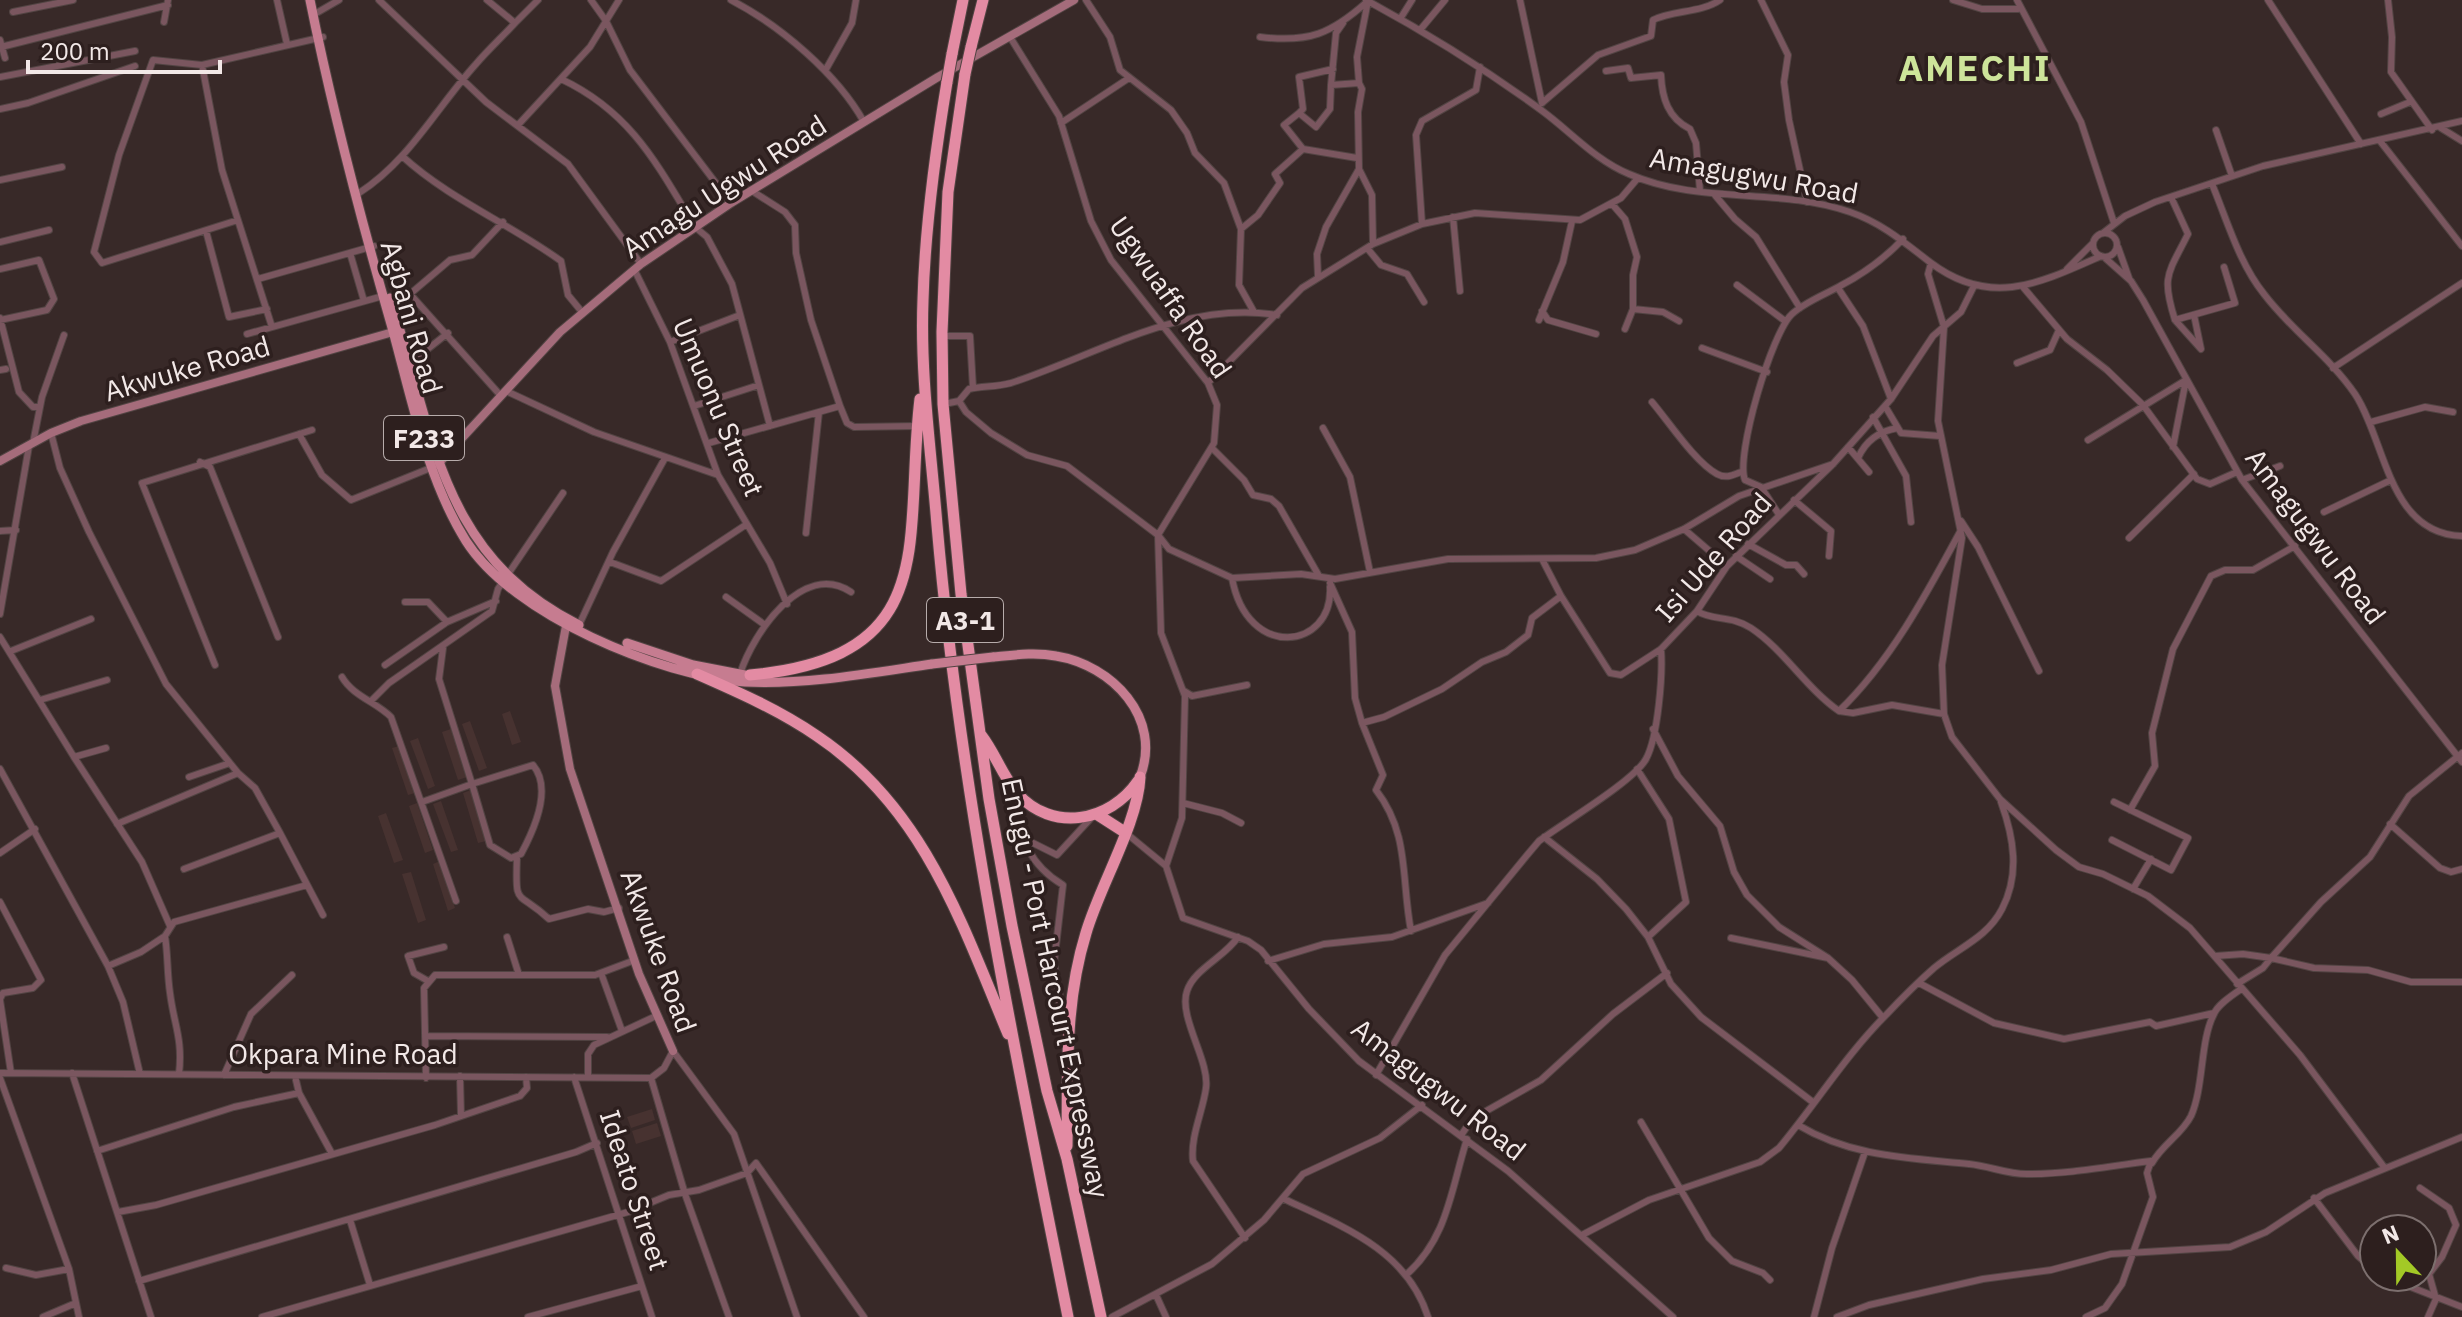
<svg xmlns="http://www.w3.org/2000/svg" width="2462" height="1317" font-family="'IBM Plex Sans',sans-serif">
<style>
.built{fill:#473230}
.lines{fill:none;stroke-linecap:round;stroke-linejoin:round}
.street-casing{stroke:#524443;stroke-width:8}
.secondary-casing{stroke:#524443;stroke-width:10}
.primary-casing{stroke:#524443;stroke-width:11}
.highway-casing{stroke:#524443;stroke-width:13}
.street{stroke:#7a565f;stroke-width:6}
.secondary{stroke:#a56c7b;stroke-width:8}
.primary{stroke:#c67c90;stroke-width:9}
.highway{stroke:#e38ba3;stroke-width:11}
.primary-bridge-casing{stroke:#524443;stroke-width:11;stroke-linecap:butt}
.highway-bridge-casing{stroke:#524443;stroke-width:13;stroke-linecap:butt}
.primary-bridge{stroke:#c67c90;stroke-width:9}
.highway-bridge{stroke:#e38ba3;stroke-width:11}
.labels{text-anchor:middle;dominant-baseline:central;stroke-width:7;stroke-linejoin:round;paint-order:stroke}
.shield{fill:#2d1f1e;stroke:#b7acab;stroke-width:2}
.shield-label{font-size:26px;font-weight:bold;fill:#f2e8e7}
.street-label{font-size:28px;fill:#f2e8e7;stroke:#2d1f1e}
.district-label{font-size:36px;font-weight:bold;letter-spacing:2px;fill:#cde49a;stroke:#2d1f1e}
</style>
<rect width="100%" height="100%" fill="#382928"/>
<path class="built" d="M510,711L521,742L512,745L502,714Z
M470,721L487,768L479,771L462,724Z
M451,729L467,777L458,780L442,732Z
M418,738L435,786L428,789L410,741Z
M399,746L415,793L408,795L392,748Z
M471,790L486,841L478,843L463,793Z
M441,801L458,850L451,852L433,804Z
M417,803L433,850L425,853L409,806Z
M386,813L403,860L394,863L378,816Z
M440,861L455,908L448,911L433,864Z
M411,872L426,920L418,923L402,874Z
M652,1109L655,1120L631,1128L627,1117Z
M657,1123L661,1136L636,1144L632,1131Z"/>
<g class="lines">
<defs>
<path id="street" d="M277,0L287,44
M379,0L486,102L568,164L641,264
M591,0L606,21L630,70L731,203
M731,0C781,26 837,74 864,122
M1086,0L1110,37L1120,70L1171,110L1187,133L1195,153L1224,183L1241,229L1239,285L1254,312
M1366,0C1427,33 1485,69 1541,110C1570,131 1595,160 1629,174C1699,205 1778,187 1850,212C1882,223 1905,243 1931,263C1991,308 2040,283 2101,256
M1520,0L1542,103
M1761,0L1788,55L1784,82L1789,120L1807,202
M1953,0L1982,9H2018
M2017,0L2081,122L2114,223
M2268,0L2361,144
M2388,0L2392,37L2391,72L2432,130
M13,12L73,0
M313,15L339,0
M1400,19L1412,0
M164,22L168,0
M515,23L538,0
M1420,30L1445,0
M1010,37L1059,116L1091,221L1111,260L1208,383L1217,405L1214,443L1158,535L1161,633L1185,696L1182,818L1166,866
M0,40L5,58
M1,47L168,5
M202,65L222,170L272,327
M825,71L852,23L856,0
M1606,71L1628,68L1631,78L1661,75C1662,98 1668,118 1690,129L1696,143L1700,191
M0,77L135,51
M561,79C631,112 657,164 695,227L707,237L732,284L759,385L694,406
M1331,85L1336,33L1343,23
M1542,103L1598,55L1651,36L1653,20C1674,10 1701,13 1720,0
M0,109L28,103L135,66
M1299,113L1303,109L1299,77L1333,69
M2381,114L2410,102
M1061,123L1129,78
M518,125L590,47L619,0
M2441,128L2462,141
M2216,130L2232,176
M2380,141L2462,246
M1303,149L1357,158
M402,156C449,199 510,224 561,261L568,295L582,312
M1359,169L1372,195L1373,244
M0,180L62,167
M2212,184C2227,220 2239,263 2264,294C2291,330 2330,357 2355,394C2386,441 2388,534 2462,536
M752,191L785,212L795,225L796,253L811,320L840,406
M359,193C409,161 437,107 476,64C488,50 502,37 515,23L487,0
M1714,194L1735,219L1756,237L1800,308
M2171,197L2188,234C2168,274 2161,276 2175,320L2235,303L2224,267
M1612,204L1625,219L1637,257L1633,275V309L1625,329
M1453,217L1460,291
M238,220L102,263L94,252L119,155L153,60L202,65L323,37
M1422,224L1416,135L1422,121L1476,90L1480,67
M1241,229L1258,215L1280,183L1275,174L1303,149L1284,125L1299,113L1316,127L1330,109L1331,85L1359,83L1357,57L1368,1C1331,34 1309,43 1260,37
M206,231L229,317L267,309
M2103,233L2125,216L2155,202L2263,166L2462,121
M2093 245a12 12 0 1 1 24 0a12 12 0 1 1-24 0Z
M0,242L49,230
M2118,247L2129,278
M1367,248L1381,265L1407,274L1424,302
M350,253L364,301
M2104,257L2131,281L2143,300L2242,480L2462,762
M1931,263L1928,274L1944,327L1938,421L1962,538L1942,665L1944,714L1952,737L2000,799L2056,850L2079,867L2103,874L2148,896L2190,928L2300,1055L2384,1167
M0,269L39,260L54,299L47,310L0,320
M634,269L670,342L718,475L770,563L787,604
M2067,269L2093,243
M1318,276L1317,254L1326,227L1359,169L1358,112L1362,89L1359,83
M258,279L374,246
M1737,285L1785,321
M2023,287L2067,339L2107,370L2143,405L2197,479L2210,484L2237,472
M1838,288L1863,326L1891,399
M410,294L501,396
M391,302L410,294L450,260L472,255L503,222
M1633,309L1663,312L1679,321
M1542,311L1548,320L1596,334
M0,318L19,392L33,407H40
M1539,320L1563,262L1572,221
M2175,320L2201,349L2194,315
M247,334L383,296
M942,336H970L973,388
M670,342L740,315
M1702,348L1767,372
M410,363L448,333
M2017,363L2050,350L2059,330
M2333,368L2462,283
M0,370L6,369
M1208,383L1302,288L1373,244L1422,224L1475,213L1580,220L1621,198L1638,178
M759,385L770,426
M506,391L594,432L718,475
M959,401L966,412L991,433L1027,455L1067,466L1158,535L1169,549L1232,578L1301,574L1335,579L1448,559L1596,558L1635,550L1684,529L1739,496L1833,464
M1652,402C1669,422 1695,462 1717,474C1726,479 1733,475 1741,472
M944,404L959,401L969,389C983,386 997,387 1011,383C1097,355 1183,300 1277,315
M1885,406L1901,433L1940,436
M1873,417L1906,476L1911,522
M2371,422L2425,407L2453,412
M1323,428L1350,477L1370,572
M51,433L60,468L89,532L166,684L238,773L255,788L280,833L184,869
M299,434L322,475L351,500L433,467
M2088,440L2186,380
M33,443L42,397L64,335
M709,443L840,406L847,423L854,427L918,426
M1848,447L1869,472
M2173,447L2186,380
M1212,448L1244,480L1253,495L1271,499L1279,506L1319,576
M1858,458C1866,440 1879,431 1898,428
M200,462L210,467L278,637
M2242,480L2280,466
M1794,500L1831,531L1829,556
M2324,512L2391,480
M1778,513L1761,487L1745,480C1735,456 1772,332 1792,314C1805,302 1824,295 1840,286C1863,274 1885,258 1903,239
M1961,521L1978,547L2039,671
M1684,529L1727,566
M0,531L16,530
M806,533L819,412
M2129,538L2194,474
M1748,544L1786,565H1796L1804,574
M1736,556L1770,579
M1543,561L1561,596L1610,673L1621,675L1661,649L1697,611L1727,566L1833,464L1891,399L1933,336L1961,312L1974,286
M610,562L661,581L747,524
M1232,578C1247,661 1333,650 1330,587
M1330,583L1352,632L1355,698L1362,723L1384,717L1442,689L1482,662L1506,652L1528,635L1532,618L1561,596
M726,597L765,625
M405,602H428L447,622
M1697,611C1712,621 1731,615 1751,628C1784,650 1806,688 1839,711L1853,713L1892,705L1944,714
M0,614L29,446
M579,625L613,552L665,458
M0,637L74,757L106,748
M11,651L91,619
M215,665L142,483L312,430
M385,665L447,622L496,601
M740,674C753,633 803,560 851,592
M342,677C353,696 376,702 391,717L456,901
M1184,691L1192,696L1247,685
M40,700L107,680
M371,701L389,683L492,611L498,589L563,493
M1839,711C1891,661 1927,593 1961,530
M1362,723L1383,775L1376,790C1410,834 1401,879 1411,931
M1653,729L1678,776L1720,826L1734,872L1747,895L1779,927L1828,958
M74,757L142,862L170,926
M533,765C553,789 534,830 521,854L511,858L490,845L472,784Z
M0,769L108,966L123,1002L140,1074
M1637,769L1669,819L1686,902L1648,937
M189,777L230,763
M1017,800C1018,838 1031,866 1063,885L1054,963L1060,997L1057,1021L1067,1031
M422,802L472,784L439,679L443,648
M1183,803L1222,813L1241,823
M2130,810L2155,766L2152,733L2173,649L2211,576L2225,570H2253L2295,546
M117,824L238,773
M2390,824L2440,868L2451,872L2462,869
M280,833L323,915
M1126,833L1166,866L1183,918L1248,941L1261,950L1309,1009L1359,1061L1508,1171L1673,1317
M1544,837L1597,879L1626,909L1648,937L1671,984L1701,1017L1814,1103
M1023,838L1057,855L1093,816
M2112,840L2171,870L2188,838L2114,802
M0,853L35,829
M517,857C515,909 517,889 549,919L588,909L604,912L619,908
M2133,889L2151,859
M0,902L41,980L33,988L3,993L0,999
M165,936C168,955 167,973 170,993C174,1025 183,1039 179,1074
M507,937L519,975
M1238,937C1225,957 1194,969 1187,991C1178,1017 1210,1061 1206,1088C1203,1111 1190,1137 1193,1161L1245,1238
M1731,938L1828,958L1852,980L1883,1018
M2215,956L2243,954L2271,958L2321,902L2370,857L2409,796L2462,753
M1268,961L1324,944L1392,937L1488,903
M108,966L141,952L165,936L174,922L307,885
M601,973L622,1031
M428,981L414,973L408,956L444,947
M1919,983L1994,1023L2064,1039L2150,1022L2156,1026L2214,1013
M2237,984L2263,968L2271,958L2314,968L2368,970L2411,982H2462
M0,1000L11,1073
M425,1036L607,1037
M0,1073L651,1078L664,1068L673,1051L734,1134L797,1317
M72,1073L151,1317
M224,1075L251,1014L292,975
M1376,1075L1445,955L1528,854L1539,841C1563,823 1634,781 1646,759C1658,737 1663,674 1661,649
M295,1076L299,1093L331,1152
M460,1076L461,1116
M574,1077L652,1317
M588,1077V1054L594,1045L656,1016
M0,1078L69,1269L79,1317
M426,1078L424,988L435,975H595L635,960
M651,1078L685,1194L729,1317
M1641,1122L1709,1238L1732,1261L1763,1273L1770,1280
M1798,1125C1851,1157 1910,1158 1969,1164C1990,1166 2009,1175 2029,1174C2070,1174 2110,1166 2151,1161L2147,1173L2153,1197L2122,1284L2105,1308L2086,1317
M1462,1134L1472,1119L1541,1080L1613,1014L1667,973
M97,1151L234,1107L299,1093
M2152,1163C2163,1144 2182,1134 2191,1116C2204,1087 2200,1040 2214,1014C2218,1004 2233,995 2241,989
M2420,1188L2449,1208L2456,1225L2442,1257L2429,1274L2436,1299L2428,1317
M2314,1198L2358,1256L2374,1270
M1284,1199C1342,1226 1407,1250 1428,1317
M118,1212L156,1205L435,1125L520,1096L527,1088L526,1077
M350,1220L370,1285
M1582,1235L1649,1200L1760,1162L1779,1148C1815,1105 1846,1055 1886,1015C1901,999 1917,983 1934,968C1958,948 1987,938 2002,909C2020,874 2014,838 2001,802
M6,1268L36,1275L69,1269
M1406,1275C1448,1238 1451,1189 1467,1139
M2385,1277L2462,1307
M139,1281L576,1152L597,1143
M1156,1295L1166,1317
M43,1317L76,1303
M262,1317L628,1212L669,1195L699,1190L747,1173L756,1163L864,1317
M528,1317L642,1286
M1112,1317L1212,1264L1264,1220L1303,1174L1380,1138L1422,1105
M1814,1317L1832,1248L1865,1152
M1837,1317L1869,1305L1983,1279L2051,1270L2111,1254L2230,1247L2266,1232L2325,1193L2462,1137"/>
<path id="secondary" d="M0,461L51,433L81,421L393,332
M439,463L560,332L641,264L731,203L938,77L1074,0
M566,626L555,686L570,769L639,974L673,1051"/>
<path id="primary" d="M310,0C332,109 360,216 391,324C411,395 426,477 466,541C513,615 660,676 745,682C807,685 871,673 932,664
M390,298C434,432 439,555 579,625
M627,643L693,665L755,677
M993,657C1014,655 1035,652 1056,656C1112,665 1163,718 1140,777"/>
<path id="highway" d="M971,47L983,0
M952,54L963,0
M965,74L948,192L942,332L943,404L961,594L989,799L1012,926L1047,1091L1067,1159L1101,1317
M947,82C935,154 925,226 923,300C920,375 931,450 937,525C960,792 1016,1055 1068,1317
M697,674C738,692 779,710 817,736C923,807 961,921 1008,1034
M750,675C944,657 903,541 920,399
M981,735C995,753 1002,775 1017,793C1052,833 1110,822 1138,781
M1098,815L1126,833
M1067,1146C1068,1073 1064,1004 1086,933C1100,885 1138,823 1140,777"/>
</defs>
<use href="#street" class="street-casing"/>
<use href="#secondary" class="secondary-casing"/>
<use href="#primary" class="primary-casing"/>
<use href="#highway" class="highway-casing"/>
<use href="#street" class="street"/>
<use href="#secondary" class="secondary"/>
<use href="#primary" class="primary"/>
<use href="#highway" class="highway"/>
<defs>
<path id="primary-bridge" d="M932,664L993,657"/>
<path id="highway-bridge" d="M965,74L971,47
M947,82L952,54"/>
</defs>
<use href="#primary-bridge" class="primary-bridge-casing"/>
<use href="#highway-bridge" class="highway-bridge-casing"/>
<use href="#primary-bridge" class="primary-bridge"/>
<use href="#highway-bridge" class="highway-bridge"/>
</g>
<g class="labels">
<g class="shield">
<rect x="384" y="416" width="80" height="44" rx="6"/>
<rect x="927" y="598" width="76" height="44" rx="6"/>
</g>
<g class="shield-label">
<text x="424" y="438">F233</text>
<text x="965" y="620">A3-1</text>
</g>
<g class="street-label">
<text transform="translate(1754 175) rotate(10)">Amagugwu Road</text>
<text transform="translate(724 186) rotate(-33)">Amagu Ugwu Road</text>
<text transform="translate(1171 297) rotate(55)">Ugwuaffa Road</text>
<text transform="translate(412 317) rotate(74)">Agbani Road</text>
<text transform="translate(187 368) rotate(-16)">Akwuke Road</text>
<text transform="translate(719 407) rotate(67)">Umuonu Street</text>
<text transform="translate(2316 536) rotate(53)">Amagugwu Road</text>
<text transform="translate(1713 557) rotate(-49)">Isi Ude Road</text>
<text transform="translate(659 951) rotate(70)">Akwuke Road</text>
<text transform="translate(1056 988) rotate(78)">Enugu - Port Harcourt Expressway</text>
<text x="343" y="1053">Okpara Mine Road</text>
<text transform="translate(1439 1089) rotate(38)">Amagugwu Road</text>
<text transform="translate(635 1190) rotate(72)">Ideato Street</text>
</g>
<g class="district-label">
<text x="1975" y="67">AMECHI</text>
</g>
</g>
<g transform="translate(2398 1253) rotate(338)"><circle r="38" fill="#2d1f1e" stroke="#7c6f6e" stroke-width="2"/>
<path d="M0-6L14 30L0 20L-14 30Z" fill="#a3c926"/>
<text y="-12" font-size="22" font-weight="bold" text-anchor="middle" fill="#f2e8e7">N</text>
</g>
<path d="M28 60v12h192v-12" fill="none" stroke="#f2e8e7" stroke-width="4"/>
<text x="40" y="60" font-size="24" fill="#f2e8e7" stroke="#2d1f1e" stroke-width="6" paint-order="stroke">200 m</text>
</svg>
